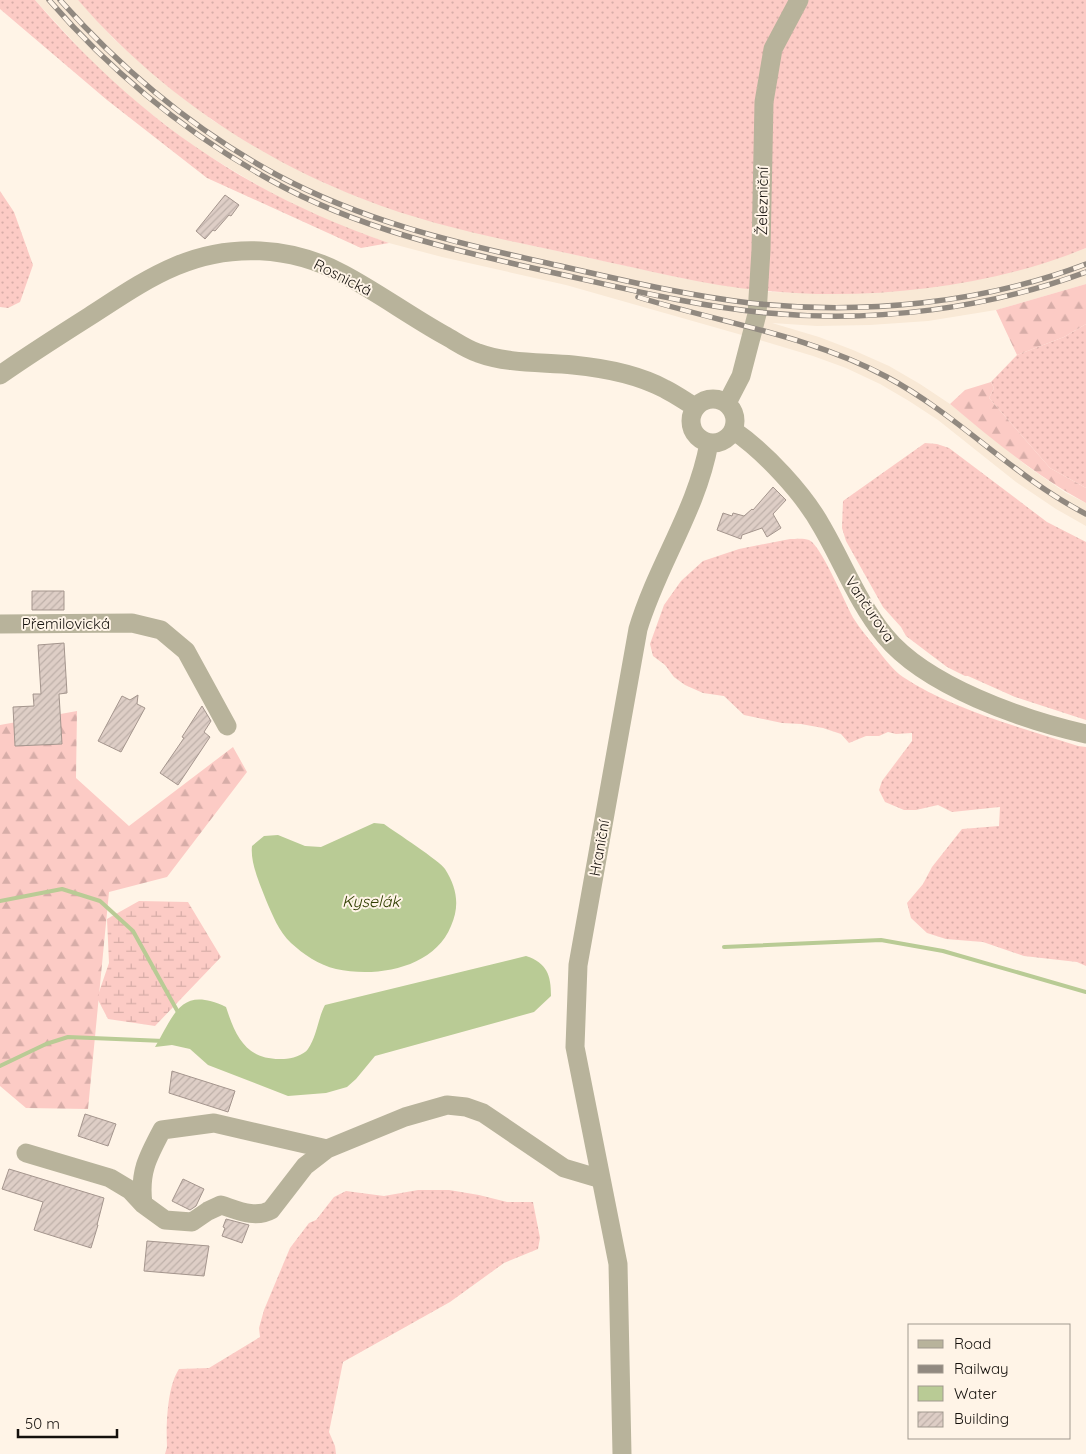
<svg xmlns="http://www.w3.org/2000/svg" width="1086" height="1454" font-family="Quicksand,sans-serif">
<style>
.built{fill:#f9e9d6}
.grass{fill:url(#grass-dots)}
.forest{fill:url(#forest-firs)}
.wetland{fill:url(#wetland-marsh)}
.water{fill:#b9cb95}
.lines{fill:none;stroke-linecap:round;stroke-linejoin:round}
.stream{stroke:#b9cb95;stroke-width:4}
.building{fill:url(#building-hatch);stroke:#a4958d}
.minor{stroke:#b8b39b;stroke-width:19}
.rail-casing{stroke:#918980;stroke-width:5.5}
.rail{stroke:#fff4e7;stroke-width:4;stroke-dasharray:11;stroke-linecap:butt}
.labels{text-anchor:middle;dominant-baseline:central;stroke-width:4;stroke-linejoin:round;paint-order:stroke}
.street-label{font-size:15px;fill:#14100c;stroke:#fff4e7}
.water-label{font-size:16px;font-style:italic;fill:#313f01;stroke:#fff4e7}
</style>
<defs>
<pattern id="grass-dots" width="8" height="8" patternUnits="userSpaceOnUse" patternTransform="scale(1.25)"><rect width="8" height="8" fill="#fccbc5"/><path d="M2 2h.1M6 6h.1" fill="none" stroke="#d7ada8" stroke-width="1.8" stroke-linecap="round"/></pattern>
<pattern id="forest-firs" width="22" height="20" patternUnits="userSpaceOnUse" patternTransform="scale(1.25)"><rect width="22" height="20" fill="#fccbc5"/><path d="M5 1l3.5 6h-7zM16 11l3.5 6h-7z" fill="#d7ada8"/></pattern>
<pattern id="wetland-marsh" width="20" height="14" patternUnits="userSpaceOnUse" patternTransform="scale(1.25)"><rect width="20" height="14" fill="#fccbc5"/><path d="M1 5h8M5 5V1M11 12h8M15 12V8" fill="none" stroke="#d7ada8"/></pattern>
<pattern id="building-hatch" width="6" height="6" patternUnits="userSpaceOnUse" patternTransform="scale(1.25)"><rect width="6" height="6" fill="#decec6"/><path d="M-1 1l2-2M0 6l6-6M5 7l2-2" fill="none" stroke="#beb0a9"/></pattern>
</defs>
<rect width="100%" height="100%" fill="#fff4e7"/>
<path class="built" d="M35,0H78L114,39L148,70L212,120L248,142L322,182L364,199L399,211L521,243L682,278L770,292L817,293L1076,252L1086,248V284L996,310L928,321L870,325L817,326L772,323L819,337L853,350L889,366L920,384L950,404L1027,466L1066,493L1086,503V526L1056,509L1016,482L938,420L909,401L880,384L846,368L813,356L763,341L566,285L442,257L389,243L352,230L308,212L269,192L194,147L127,95L92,62Z"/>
<path class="grass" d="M0,0H35C136,117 242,192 389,243L361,248L207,178L107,100L0,9Z
M78,0H1086V248C992,287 869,301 768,291C706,286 646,270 585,257C511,241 434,227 363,199C254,157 154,88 78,0Z
M0,191L14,212L33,265L20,302L8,308L0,307Z
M1086,324V488L1050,468L989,398L994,388L991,382L1017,355L1064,337Z
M925,443L937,444L949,448L1047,522L1086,542V720L1015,697L968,676H965L947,667L906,636L901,627L883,607L846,541L842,528L843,501Z
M790,539C795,539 804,538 809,540C821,545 846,605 854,619C860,629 869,639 877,649C884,658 893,670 903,677C951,709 1022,728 1078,746L1086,747V966L1077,962L1024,956L983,942L946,939L927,933L911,918L907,903L923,884L932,867L962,829L999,826L1000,807L952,812L938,805L916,810H904L885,802L879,790L882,781L912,741V733L896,734L888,732L879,736H866L849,743L841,734L823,728L801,724L782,723L744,715L724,696L703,693L685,685L674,677L665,665L653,656L650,644L664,605L681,581L703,561L739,549Z
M418,1190H449L479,1195L507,1202H533L540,1238L538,1249L504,1263L450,1302L343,1362L329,1432L335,1446L336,1454H165L167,1447C166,1425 167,1387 179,1369L209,1368L260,1337L259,1328L264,1310L290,1248L309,1223L316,1220L334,1197L346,1191L384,1196Z"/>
<path class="forest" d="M1086,284V324L1064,337L1017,355L996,310Z
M991,382L994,388L989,398L1050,468L1086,488V503C1036,476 993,440 950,404L965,390Z
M77,711L76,778L129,826L233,747L247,772L167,877L109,892L88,1109L26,1108L0,1086V725Z"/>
<path class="wetland" d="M139,901L188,902L221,957L155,1026L108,1019L97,998L109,963L107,919Z"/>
<path class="water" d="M374,823L384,824C395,832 440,861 445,869C457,888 460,906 451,926C434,968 377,978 336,969C319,965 303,954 291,943C279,932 272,914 266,900C260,884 250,863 252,846L264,836L278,835L305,846L321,847Z
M526,956C547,963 551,975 551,996L534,1012L375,1056L356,1079L347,1087L326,1093L288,1096L208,1065L190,1049L172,1045L155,1047C175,1013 181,986 226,1007C236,1038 247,1061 284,1059C291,1059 304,1055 308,1049C317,1036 318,1018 325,1005Z"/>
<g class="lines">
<path class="stream" d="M0,901L62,889L100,901L133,931L179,1014
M724,947L881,940L943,951L1086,992
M0,1066L46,1044L68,1037L164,1041"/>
</g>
<path class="building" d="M225,195L239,205L231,216L229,215L215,231L213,230L205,239L196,231Z
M773,487L786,500L773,514L781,528L767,537L762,528L742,535L741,539L717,530L723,513L732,516L733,513L744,516L752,509L753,510Z
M32,591H64V610H32Z
M64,643L67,693L59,694L62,744L15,746L13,707L34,706L33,694H41L38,645Z
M138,695L137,704L145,708L121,752L98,741L122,696L130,700Z
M202,706L211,721L204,732L210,737L178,785L160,773L184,738L182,737Z
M172,1071L235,1091L228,1112L169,1093Z
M85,1114L116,1124L108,1146L78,1136Z
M9,1169L104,1198L97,1225H98L91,1248L34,1230L43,1202L2,1189Z
M183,1179L204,1189L196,1206L190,1210L172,1201Z
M226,1219L249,1225L242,1243L222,1236L225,1228L223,1227Z
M147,1241L209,1246L204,1276L144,1271Z"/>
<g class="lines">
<path class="minor" d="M0,375C30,354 60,335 90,316C118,298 145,279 176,266C230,243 291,246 343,274C377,292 410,316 444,335C455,341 466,349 478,353C508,364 542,362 573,365C604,368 637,374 665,389C675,394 685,401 695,407
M691 421a22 22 0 1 1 44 0a22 22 0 1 1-44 0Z
M727,403L741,376L757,314L761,250L764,102L773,49L799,0
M733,430C765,452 804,494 822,527C843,563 858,603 885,636C926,686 1023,720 1086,734
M0,624L132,623L161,630L186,651L227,726
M26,1153L110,1178L130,1190L143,1204L165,1220L192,1222L208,1211L221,1205C237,1210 255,1219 271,1210L305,1166L327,1149L405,1117L447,1105L466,1107L483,1113L564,1168L601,1179
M143,1204C139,1173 147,1158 162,1130L214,1123L327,1149
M622,1454L618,1264L575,1047L578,965L638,629C657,565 697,510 709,443"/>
<defs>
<path id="rail" d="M49,0C113,74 187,134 272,181C357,228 452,250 546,271C619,287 693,306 768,313C875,323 986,309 1086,272
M60,0C122,70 194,130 277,175C363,221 452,242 547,263C614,278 682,295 750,303C862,315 981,304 1086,264
M638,297C721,323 809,335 887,377C958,415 1014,477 1086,514"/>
</defs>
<use href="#rail" class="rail-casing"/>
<use href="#rail" class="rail"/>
</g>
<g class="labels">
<g class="street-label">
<text transform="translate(762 201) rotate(-89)">Železniční</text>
<text transform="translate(343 277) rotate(27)">Rosnická</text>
<text transform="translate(870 609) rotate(56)">Vančurova</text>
<text x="66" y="623">Přemilovická</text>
<text transform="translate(599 848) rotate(-80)">Hraniční</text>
</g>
<g class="water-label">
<text x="371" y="901">Kyselák</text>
</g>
</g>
<rect x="908" y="1324" width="162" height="115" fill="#fff4e7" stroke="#a1998f"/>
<rect x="918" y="1340" width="25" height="8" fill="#b8b39b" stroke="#a1998f"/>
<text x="954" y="1349" font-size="15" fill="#14100c">Road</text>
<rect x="918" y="1365" width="25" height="8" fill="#918980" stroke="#a1998f"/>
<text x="954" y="1374" font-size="15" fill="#14100c">Railway</text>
<rect x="918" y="1386" width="25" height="15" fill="#b9cb95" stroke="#a1998f"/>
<text x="954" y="1399" font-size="15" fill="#14100c">Water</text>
<rect x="918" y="1412" width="25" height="15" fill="url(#building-hatch)" stroke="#a1998f"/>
<text x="954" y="1424" font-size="15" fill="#14100c">Building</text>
<path d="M18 1429v8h99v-8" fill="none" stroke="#14100c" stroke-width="2.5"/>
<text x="25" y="1429" font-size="15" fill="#14100c" stroke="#fff4e7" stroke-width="4" paint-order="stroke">50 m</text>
</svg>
